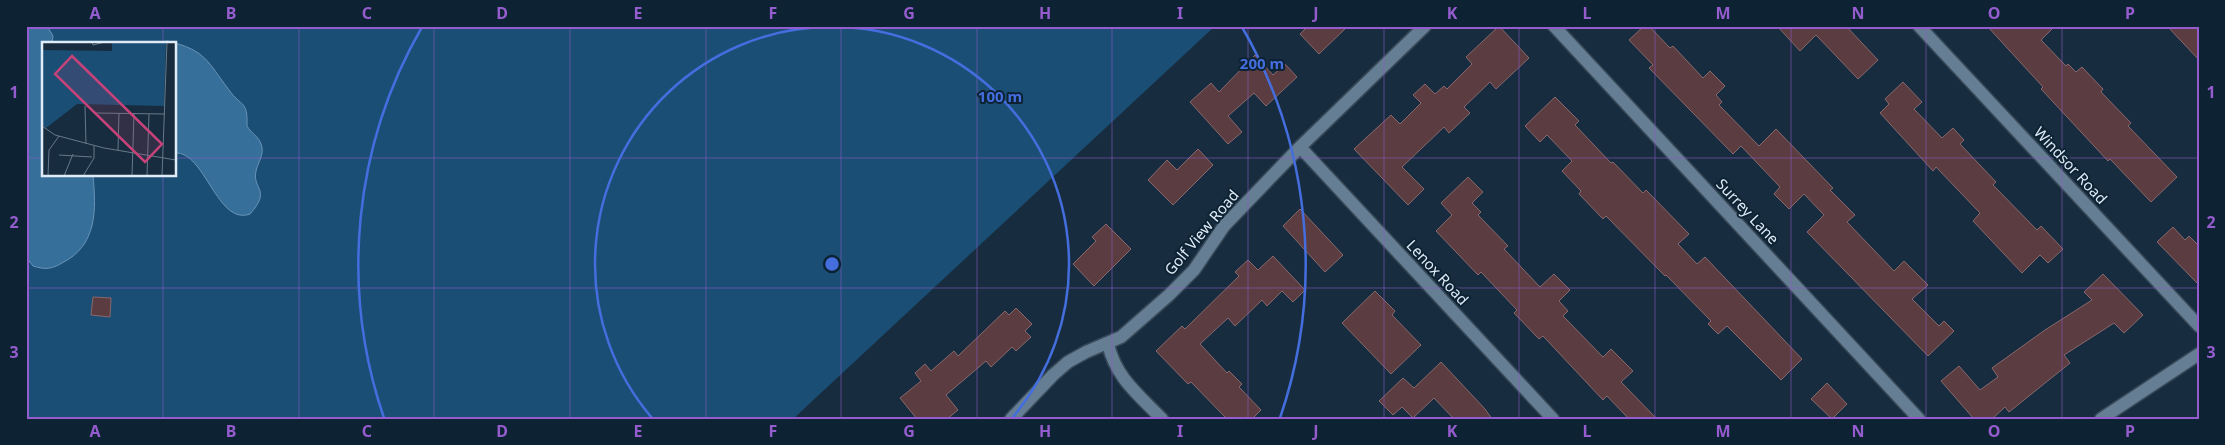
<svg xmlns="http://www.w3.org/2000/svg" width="2225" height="445" font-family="'Noto Sans',sans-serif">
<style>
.green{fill:#1b4e74;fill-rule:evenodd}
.water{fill:#376f9b;stroke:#6994b7}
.building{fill:#5a3c41;stroke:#89686d}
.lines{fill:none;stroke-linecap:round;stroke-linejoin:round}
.minor-casing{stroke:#374958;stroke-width:15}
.secondary-casing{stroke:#374958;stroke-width:15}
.minor{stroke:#657e93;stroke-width:12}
.secondary{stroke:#657e93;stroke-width:12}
.grid{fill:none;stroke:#945ccd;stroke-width:1;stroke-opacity:0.55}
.ring{fill:none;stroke:#446ede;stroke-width:2.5}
.labels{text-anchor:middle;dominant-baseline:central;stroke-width:4;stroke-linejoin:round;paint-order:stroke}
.street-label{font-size:15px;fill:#dfecf8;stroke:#0d2334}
.inset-road{fill:none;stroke:#677989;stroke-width:1}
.view{fill:#c8427a;fill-opacity:0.15;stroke:#c8427a;stroke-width:2.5}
.inset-edge{fill:none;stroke:#dfecf8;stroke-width:2.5}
.centre{fill:#446ede;stroke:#0d2334;stroke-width:2.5}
.ring-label{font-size:15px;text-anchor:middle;font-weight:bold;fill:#446ede;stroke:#0d2334;stroke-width:4;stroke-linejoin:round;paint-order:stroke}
.neatline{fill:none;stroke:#945ccd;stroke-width:2}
.grid-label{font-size:16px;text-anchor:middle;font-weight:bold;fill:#945ccd}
</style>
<rect width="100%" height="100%" fill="#172d3f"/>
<path class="green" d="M26,26H1215L793,419H26ZM44,44H175V175H44Z"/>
<path class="water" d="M26,26H47L53,36L52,44H44V175H93C96,209 98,245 62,263C52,269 45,270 33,266L26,257Z
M167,41C206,50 207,61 229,90C241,107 248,100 247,126C251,133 259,137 261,144C265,154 258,162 256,171C252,190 272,189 250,214C217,226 205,151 175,153V44H156Z"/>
<path class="building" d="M1308,26H1348L1319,54L1300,34Z
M1499,26L1529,58L1496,89L1490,82L1464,107L1470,113L1449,133L1444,127L1402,167L1424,189L1408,205L1354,149L1391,115L1400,124L1421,103L1413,95L1425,84L1435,94L1444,86L1447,89L1472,64L1466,57Z
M1644,26H1649L1670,48L1673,46L1703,78L1710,71L1725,86L1716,95L1722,102L1719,105L1759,146L1776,129L1833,188L1830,190L1855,215L1847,222L1894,271L1904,261L1928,285L1912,299L1939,326L1944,321L1954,331L1928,356L1807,232L1824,215L1804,194L1789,209L1774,194L1780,187L1741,146L1733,154L1649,68L1653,65L1629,40Z
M1777,26H1846L1878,60L1858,79L1816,35L1800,51Z
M1987,26H2055L2041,40L2066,66L2068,64L2076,72L2082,67L2103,89L2101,92L2131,123L2128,126L2177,177L2151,202L2110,159L2108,161L2041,89L2043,87Z
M2167,26H2199V60Z
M1255,55L1273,75L1285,64L1297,77L1266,106L1254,93L1228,116L1242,132L1228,144L1190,102L1211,83L1219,92Z
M1903,82L1922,102L1914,109L1942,138L1953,128L1964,140L1960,144L1996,182L1993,185L2037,230L2041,226L2063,249L2048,263L2040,255L2022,273L1973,221L1980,213L1936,167L1933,171L1880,113L1889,104L1885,99Z
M1555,97L1579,121L1575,125L1611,163L1613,162L1643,193L1646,190L1689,234L1678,244L1697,264L1705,257L1802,359L1781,380L1727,326L1718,334L1708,324L1711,321L1666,275L1665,276L1606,216L1603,219L1579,194L1581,191L1562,171L1572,161L1547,135L1540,142L1525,126Z
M1198,149L1213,165L1173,205L1148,180L1167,160L1177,170Z
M1468,177L1483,192L1472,203L1481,212L1478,215L1508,246L1504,249L1540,287L1554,274L1570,290L1559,301L1568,311L1563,316L1603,357L1611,349L1633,371L1621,382L1657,419H1629L1607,396L1603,400L1543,336L1539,339L1514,313L1517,310L1481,272L1478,275L1436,231L1452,215L1441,203Z
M1300,209L1343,255L1325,272L1283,226Z
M1106,224L1131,249L1094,286L1073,264L1096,241L1092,237Z
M2173,227L2185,240L2189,236L2199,246V285L2157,242Z
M1273,256L1305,290L1293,302L1282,291L1267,306L1262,300L1235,326L1228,318L1200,344L1227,373L1229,371L1242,384L1239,387L1261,410L1252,419H1227L1191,382L1188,384L1156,351L1182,326L1185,329L1239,276L1235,272L1248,260L1258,270Z
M2103,274L2143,315L2124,333L2114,323L2064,355L2070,363L2009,412L2005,407L1992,419H1974L1941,381L1959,366L1980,390L1998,377L1992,368L2045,330L2092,300L2084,292Z
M1375,291L1395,311L1392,315L1421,345L1391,374L1342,323Z
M93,297L111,298L110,317L91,315Z
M1016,308L1032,324L1025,331L1031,337L1016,351L1012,347L991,367L986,361L946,395L958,410L947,419H917L900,398L921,381L915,373L925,364L931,371L954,351L958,356L1005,311L1009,315Z
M1441,362L1485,409L1492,419H1454L1434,398L1413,418L1402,407L1393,415L1379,401L1403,378L1414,388Z
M1827,383L1847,404L1832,419L1811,399Z"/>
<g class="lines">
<defs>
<path id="minor" d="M1554,26L1919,419
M1919,26L2199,326
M1300,147L1553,419
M1108,344C1116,378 1138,394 1162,419
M1011,419L1053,375L1068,362L1086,352L1121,337L1169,295L1194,270L1224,226L1300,147L1425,26"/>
<path id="secondary" d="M2101,419L2199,354"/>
</defs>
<use href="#minor" class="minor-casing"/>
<use href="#secondary" class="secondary-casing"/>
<use href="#minor" class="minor"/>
<use href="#secondary" class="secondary"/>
</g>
<path class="grid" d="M163,26V44M299,26V419M434,26V419M570,26V419M706,26V419M841,26V419M977,26V419M1112,26V419M1248,26V419M1384,26V419M1519,26V419M1655,26V419M1791,26V419M1926,26V419M2062,26V419M26,158H44M175,158H2199M163,175V419M26,288H2199"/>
<g class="ring">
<path d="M652 418A237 237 0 1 1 1012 418"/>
<path d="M384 418A474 474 0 0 1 422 27M1242 27A474 474 0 0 1 1280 418"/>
</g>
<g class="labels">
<g class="street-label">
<text transform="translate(2071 165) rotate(47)">Windsor Road</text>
<text transform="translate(1748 211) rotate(47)">Surrey Lane</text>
<text transform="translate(1201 232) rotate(-50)">Golf View Road</text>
<text transform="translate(1438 272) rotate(47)">Lenox Road</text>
</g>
</g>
<g transform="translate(42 42)">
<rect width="134" height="134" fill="#172d3f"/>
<path d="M70,0H124L122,64L35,62L4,86L0,83V8L70,9Z" fill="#1b4e74"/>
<path class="inset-road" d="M1,0H23M50,0L51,3L63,0M43,64L44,102M54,71L123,72M0,84L13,93L62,106L134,118M76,108L77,71M17,113L50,115M6,134L7,108L17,94M22,134L31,112M41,134L52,116V104M90,134L92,71M105,134L107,72M120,134L125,0"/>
<path class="view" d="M30,14L120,102L103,120L13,32Z"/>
<rect width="134" height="134" class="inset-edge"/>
</g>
<circle cx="832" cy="264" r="8" class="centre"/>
<g class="ring-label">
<text x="1262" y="69">200 m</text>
<text x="1000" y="102">100 m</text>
</g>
<rect width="2225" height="445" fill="none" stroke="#0d2334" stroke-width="55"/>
<rect x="28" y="28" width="2170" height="390" class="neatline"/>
<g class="grid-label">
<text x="95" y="19">A</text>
<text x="231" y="19">B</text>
<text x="367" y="19">C</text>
<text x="502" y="19">D</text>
<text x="638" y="19">E</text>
<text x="773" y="19">F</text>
<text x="909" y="19">G</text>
<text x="1045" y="19">H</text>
<text x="1180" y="19">I</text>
<text x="1316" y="19">J</text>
<text x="1452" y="19">K</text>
<text x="1587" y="19">L</text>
<text x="1723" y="19">M</text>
<text x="1858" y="19">N</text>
<text x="1994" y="19">O</text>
<text x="2130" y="19">P</text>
<text x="14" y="98">1</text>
<text x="2211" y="98">1</text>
<text x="14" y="228">2</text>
<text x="2211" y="228">2</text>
<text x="14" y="358">3</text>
<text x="2211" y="358">3</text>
<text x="95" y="437">A</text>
<text x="231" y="437">B</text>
<text x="367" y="437">C</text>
<text x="502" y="437">D</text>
<text x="638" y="437">E</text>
<text x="773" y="437">F</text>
<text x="909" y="437">G</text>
<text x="1045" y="437">H</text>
<text x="1180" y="437">I</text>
<text x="1316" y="437">J</text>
<text x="1452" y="437">K</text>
<text x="1587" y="437">L</text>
<text x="1723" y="437">M</text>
<text x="1858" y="437">N</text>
<text x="1994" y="437">O</text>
<text x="2130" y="437">P</text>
</g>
</svg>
